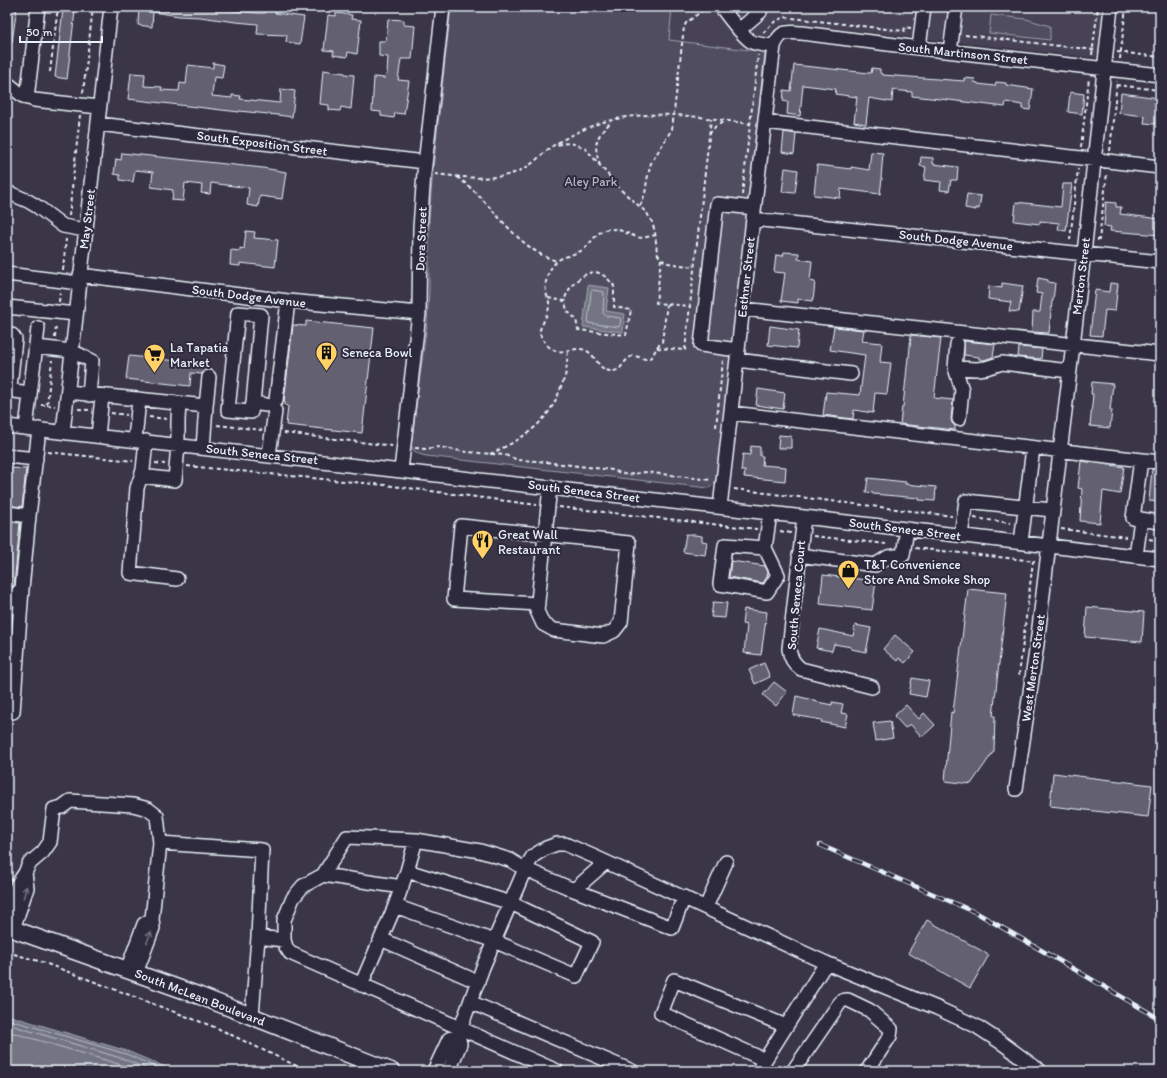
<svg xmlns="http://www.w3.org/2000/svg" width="1167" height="1078" font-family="Itim,sans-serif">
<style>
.built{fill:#464354}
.green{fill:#504e5f;stroke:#9ca0ac}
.water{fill:#737482;stroke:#a2a6b1}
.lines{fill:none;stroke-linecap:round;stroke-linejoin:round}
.shore{stroke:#b9bfc9;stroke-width:1}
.building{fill:#636171;stroke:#e8f1f8}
.minor-casing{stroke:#e8f1f8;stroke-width:16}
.major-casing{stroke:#e8f1f8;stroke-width:19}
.path{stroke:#e8f1f8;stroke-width:2;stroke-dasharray:4 3;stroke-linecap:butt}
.minor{stroke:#2f2a3d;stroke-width:13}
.major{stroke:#2f2a3d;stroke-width:16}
.rail-casing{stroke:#e8f1f8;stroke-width:4.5}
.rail{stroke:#2f2a3d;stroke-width:3;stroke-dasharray:9;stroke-linecap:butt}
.oneway{stroke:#70707e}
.labels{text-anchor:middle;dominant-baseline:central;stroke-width:4;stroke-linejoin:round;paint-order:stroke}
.street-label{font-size:13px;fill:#e8f1f8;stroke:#2f2a3d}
.park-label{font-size:13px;fill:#b3b8c2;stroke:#2f2a3d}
.poi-label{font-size:13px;fill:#e8f1f8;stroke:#2f2a3d;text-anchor:start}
</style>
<rect width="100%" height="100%" fill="#3a3648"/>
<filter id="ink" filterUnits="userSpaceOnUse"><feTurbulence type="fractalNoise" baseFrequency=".025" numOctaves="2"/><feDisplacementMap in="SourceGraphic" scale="8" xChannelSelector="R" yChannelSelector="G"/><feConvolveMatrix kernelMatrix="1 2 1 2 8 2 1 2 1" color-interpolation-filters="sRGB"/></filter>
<g filter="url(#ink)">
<path class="built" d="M672,7H1103L1098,53L1095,57H1090L786,23L778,25L773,30L768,37L765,52L668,40Z"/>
<path class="green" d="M451,7H672L669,40L765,52L718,475C716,481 714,486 708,488L426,456L419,454L413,450L411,444L427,324L429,290V220L433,169Z
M991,15L1026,19L1050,26V40L989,33Z"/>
<path class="water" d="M588,285L609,288L606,311L625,314L623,332L583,327Z
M7,1015L127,1051L175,1071H7Z"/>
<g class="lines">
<path class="shore" d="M593,290L604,292L603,313L606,316L620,318L621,320L619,327L588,323L591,292Z
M7,1019L126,1054L165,1071
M7,1024L124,1059L152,1071
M7,1031L122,1065L137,1071"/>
</g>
<path class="building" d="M7,7H17L12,42H7Z
M139,7H211L226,9L225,10L258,13H265L266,10L276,11L275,13L304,17L300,44L286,42L287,35L257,34L258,24L236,22L200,17L179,16L153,12L152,27L138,25Z
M63,9L75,11L67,79L55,77Z
M336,13L352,15L351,19L361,20L357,54L348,52L347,57L333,55L334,51L324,50L328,15L336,16Z
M388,19L404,20V25L415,26L412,59H401L398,80L409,81L404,114L395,113L394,118L381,116V112L372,111L374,77L385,78L386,74H387L388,57L379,56V41H386Z
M213,63L224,65L222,78L214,77L212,96L232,98V95L241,96L240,99L280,103L281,89L295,91L292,117L278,115L239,111V112L128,99L131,73L145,74L144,86L162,87L161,90L179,91L180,83L186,84L188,65L213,68Z
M794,65L869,73H871L872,68L880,69V73L883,74V75L964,81V78L975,79L974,82L978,83V84L995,86L996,82L1006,83V85L1033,89L1030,110L1022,109V105L1006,102L1005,107L949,100L912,96V92L893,90L892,102L869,98L866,124L854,122L857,97L835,94L836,89L803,85L800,116L787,114L788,102L783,101L784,90L791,91Z
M323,70L345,73V74L354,75L351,109L341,107L340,111L329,110V105L320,104Z
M1070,92L1084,94L1082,114L1068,112Z
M1121,93L1159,98L1156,124L1144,123L1145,116L1119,113Z
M784,132L796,134L794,154L782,152Z
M871,152L883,153L881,178H882L880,194L841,189L840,198L814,195L817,165L851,169V167L869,170Z
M122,153L263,168L286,172L282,199L260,196L258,207L247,205L249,188L211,183L210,194L201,193L202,185L185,183L183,201L172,200L173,190L151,187L153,172L135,170L133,182L120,180V175L114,174L116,159L121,160Z
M921,157L933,158V164L958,167L957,180H951L949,191L940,190L941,182L924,180L926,167L920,166Z
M785,168L798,170L795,193L782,192Z
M1063,184H1072L1066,231L1058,230L1059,223L1040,221V224L1014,221L1016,202L1061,207Z
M967,194L981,196L979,209L976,208V210L965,208Z
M1106,202L1116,203V207H1121L1120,214L1160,219V235L1110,231L1111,227L1104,226Z
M246,231L255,232L254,238L278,240L275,267L240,263V266L230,265L231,250L240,251V248L244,249Z
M784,252L799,253L798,259L812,261L810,281L815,282L813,301L798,299V303L781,301L785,273L774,272L776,255L783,256Z
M1038,278L1048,280V282L1055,283L1053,301H1052L1049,333L1032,332L1033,312H1040L1042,294L1036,293Z
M1002,283L1023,286L1019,312L1009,311L1011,302L988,299L989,286L1002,288Z
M1110,283L1118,284L1115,311L1105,310L1102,336L1090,335L1095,290L1109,292Z
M306,321L374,328L362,433L286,425L288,406L285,405V402H284L293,325L306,326Z
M770,326L799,330L797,348L768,345Z
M834,327L864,330L862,341L882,343L880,362L891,363L887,394L875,393L873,413L854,410L853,419L823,415L826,392L860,395L865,355L830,350Z
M911,335L941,338L934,398L953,400L951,419L952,423L955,426V430L900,424L902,407H903L908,357H909Z
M964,341L995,344L993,357L984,360L979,359V357L964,355Z
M1019,347L1042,349L1041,359L1018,357Z
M129,356L207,364L206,370L203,372L202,374L191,373L190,386L126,379Z
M1092,382L1113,384L1110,410H1112L1110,428L1090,426L1093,394H1091Z
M758,389L785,393L783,409L756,405Z
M779,435L791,436V448H778Z
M751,446L760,447V456H763L762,465L786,467L785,481L744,477L745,471H741L743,454L750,455Z
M1081,461L1124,467L1120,494L1103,491L1100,523L1080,521L1082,489L1078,488Z
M8,468L26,469L22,507L7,505V481Z
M1152,469L1160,470V502L1149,501Z
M868,478L906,482L905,484L936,487L935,501L919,500V498L873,494V493L866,492Z
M7,521L20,523L14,585L11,588L7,587Z
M686,534L702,536V541L707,542L705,555L683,552Z
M731,561L765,566L768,572L767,577L763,583L729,577Z
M823,575L876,581L872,610L820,604Z
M968,589L1007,593L993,716H995L994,751L971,784L945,781L951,712L953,713Z
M713,602L727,603L725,618L711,617Z
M1087,607L1144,612L1142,642L1085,637Z
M744,609L767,612L761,655L744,653L747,625L742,624Z
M7,618H12L9,653H7Z
M855,625L871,628L866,652L851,649V647L834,644L832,651L816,648L820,629L853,636Z
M895,635L915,652L905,663L899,658L897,661L883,649Z
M764,663L770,677L755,684L749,670Z
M912,678L929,681L926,697L909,694Z
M774,682L787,692L776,706L763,695Z
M796,696L813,700V701L832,705V702L843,704L841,713L848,714L845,727L821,722L822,720L793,715Z
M906,705L919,719L924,713L935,725L922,737L910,724L905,728L894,716Z
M890,721L893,738L876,741L873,723Z
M1053,773L1152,785L1148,817L1050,806Z
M927,920L989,955L970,988L908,953Z"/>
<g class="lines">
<defs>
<path id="minor" d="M721,7C729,17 742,36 752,42C759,45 767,45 774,46
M739,30L760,12L757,7
M919,48L924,7
M950,51L956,7
M7,83L23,96L34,100L99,107
M27,98L38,7
M765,122L1160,167
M98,124L425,162
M7,192L28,201L38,207L63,226L85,230
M753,219L1160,262
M7,274L79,283
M80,275L288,301L419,313
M7,307L76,314
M743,309L1160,354
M7,334L12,335L15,339L10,387L14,391L30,393
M957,344L955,368L977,369L986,368L1002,363L1069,371
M36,347L72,351L92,361L89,395
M738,350L701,345L717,204L754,208
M737,360L851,374
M955,368L962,390L959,419
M68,392L206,406L209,377
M276,400L288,301
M253,403L251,412L228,410L238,313L261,315L253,403L266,405
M731,413L1160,462
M7,426L804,517L1160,559
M26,428L38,328
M63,432L111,7
M98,436L102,396
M135,440L139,399
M146,441L143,470L137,488L130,573L177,579
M203,448L206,406
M269,455L275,411
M7,456L36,459
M1141,460L1133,518L1160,522
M401,470L419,313L420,228L424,173L443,7
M141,476L175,480L178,445V420L179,404
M720,507L753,219L774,46C781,30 786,32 802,33L919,48L1160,75
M7,513L29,516
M804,517L789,649C790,658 794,664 801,669L872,687
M961,535L966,501L1052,510
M1021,542L1033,448
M765,548L725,545L720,584L767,592L778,575L765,548L770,513
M799,555L875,565L888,557L903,555L907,529
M1136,556L1141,519
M7,602L22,589L29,516L39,429
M538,604L454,599L461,526L629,543L621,622L614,631L603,636L554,630L543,624L537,611L550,487
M7,712H13L22,589
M1016,789L1037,644L1084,253L1111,7
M25,873L29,864L43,852L50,842L54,809L62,807L70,801L133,805L148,809L157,816L160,843
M323,875L402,887
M574,890L606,862
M395,906L494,941L576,976L592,942L511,903L407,871
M706,907L726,862
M7,914L17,885L25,873L27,888L13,929
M152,919L160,843L262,850L258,937
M381,939L478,982
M284,940V920L293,898L303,886L323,875L347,837L416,840
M127,970L144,924L152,919L153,928L136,973
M361,985L395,906L407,871L416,840L480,851L510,860L525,869L574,890L672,928L684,897
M470,1002L632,1071
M252,1016L258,937L284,940L286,947L290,953L557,1071
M458,1035L483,967L525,869L533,856L546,848L557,844H565L595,857L826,963
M765,1060L661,1013L674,980L786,1026
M434,1071L449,1039L458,1035L460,1044L449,1071
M758,1071L826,963L937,1008L976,1026L1002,1043L1040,1071
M793,1071L839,1004C842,1000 844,1000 848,1000L869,1010L891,1029L890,1036L867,1071"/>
<path id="major" d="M7,927L200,996L391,1071"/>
</defs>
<use href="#minor" class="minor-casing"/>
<use href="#major" class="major-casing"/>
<path class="path" d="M763,33L773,23L784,17L904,31L905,27L911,28
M965,35L1095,50
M1117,52L1160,57
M1092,55L1098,7
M1120,59L1126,7
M50,72L58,7
M1116,85L1160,90
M83,93L93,7
M709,134L716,126L725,121
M557,145C568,142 576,143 586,149L621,190L647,213L652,222L655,232L657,253L661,259L668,263L694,267
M1081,147L1089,78
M1110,151L1117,81
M600,165C593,144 595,138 611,122
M435,174C464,177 499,183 525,168C534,163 542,154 551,147C565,138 581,130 597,124C650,107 698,117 751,124
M457,177C492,201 515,249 557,261
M742,195L758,55
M640,206L645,194L647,180L651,163L672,129L684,27L686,23L707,7
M69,216L80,115
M656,235C650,236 642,239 637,237C627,234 620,228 608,229C597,231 593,241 585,248C577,255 565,255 557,261C549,268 544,281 546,292C547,297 550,301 549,307C548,314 542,324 539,332C556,369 574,339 590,353C598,360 600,372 613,371C621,371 623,362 629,358C635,353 641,359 646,359C648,359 650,358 652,357L657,347L662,342L667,304
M1070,240L1078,169
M1097,240H1099L1107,173
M661,259L656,303L689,306
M63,270L66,239
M548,298L565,301L567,311L576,319L578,330L626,335L631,310L614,307V286C610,281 606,276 599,273C586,268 565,288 565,301
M59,302L60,292
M55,338L56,324
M657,348L685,350L711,119
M41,405H47L52,360
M47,405L55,406
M78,409L89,410
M111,413L127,415
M149,417L167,419
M217,425L262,430
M716,427L723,360
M284,433L393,446
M415,448L426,449L438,447L467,452L505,455L518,460L537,461L612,470L627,475L645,472L711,480
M48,452L133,461
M490,454C523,439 549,423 561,387C563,382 565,377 566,372C567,365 567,358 568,351
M155,463L165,464
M187,466L385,485L537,505
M734,489L952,516
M559,507L757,529
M974,518L1011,523
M1061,529L1126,537
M780,531L791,533
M813,536L886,544
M1149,539L1160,541
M915,548L1035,561
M1019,675L1033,561
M7,952L42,962L217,1028L307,1071"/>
<use href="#minor" class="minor"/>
<use href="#major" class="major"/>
<defs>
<path id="rail" d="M820,845L977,913L1160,1019"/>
</defs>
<use href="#rail" class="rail-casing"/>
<use href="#rail" class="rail"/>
</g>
<defs><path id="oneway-shaft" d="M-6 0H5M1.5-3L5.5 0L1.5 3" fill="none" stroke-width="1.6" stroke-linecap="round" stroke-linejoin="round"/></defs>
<g class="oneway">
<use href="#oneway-shaft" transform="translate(25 892) rotate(-75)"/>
<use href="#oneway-shaft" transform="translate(149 937) rotate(-70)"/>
</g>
</g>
<defs>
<symbol id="building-pin" viewBox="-11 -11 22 30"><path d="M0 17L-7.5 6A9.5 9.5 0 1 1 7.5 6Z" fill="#ffd166" stroke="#2f2a3d"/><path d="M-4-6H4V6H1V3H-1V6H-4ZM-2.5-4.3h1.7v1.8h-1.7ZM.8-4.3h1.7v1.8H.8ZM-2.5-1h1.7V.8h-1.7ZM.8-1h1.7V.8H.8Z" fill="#111"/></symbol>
<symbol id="supermarket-pin" viewBox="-11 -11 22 30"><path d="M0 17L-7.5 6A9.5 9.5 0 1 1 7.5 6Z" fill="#ffd166" stroke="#2f2a3d"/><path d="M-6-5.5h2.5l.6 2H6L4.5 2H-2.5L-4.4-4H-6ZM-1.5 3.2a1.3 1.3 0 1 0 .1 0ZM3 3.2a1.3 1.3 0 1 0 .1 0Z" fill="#111"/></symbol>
<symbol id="restaurant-pin" viewBox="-11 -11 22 30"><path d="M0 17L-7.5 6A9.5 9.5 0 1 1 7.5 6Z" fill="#ffd166" stroke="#2f2a3d"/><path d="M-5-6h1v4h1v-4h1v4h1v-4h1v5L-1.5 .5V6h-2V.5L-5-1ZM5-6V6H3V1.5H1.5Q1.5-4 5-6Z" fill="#111"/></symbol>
<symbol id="shop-pin" viewBox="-11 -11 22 30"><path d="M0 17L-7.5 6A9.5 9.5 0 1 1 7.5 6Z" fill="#ffd166" stroke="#2f2a3d"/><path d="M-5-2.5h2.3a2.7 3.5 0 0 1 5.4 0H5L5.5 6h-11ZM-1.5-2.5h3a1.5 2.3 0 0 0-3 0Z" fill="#111"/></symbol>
</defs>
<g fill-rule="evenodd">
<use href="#building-pin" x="314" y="340" width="25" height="34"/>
<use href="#supermarket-pin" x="142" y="342" width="25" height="34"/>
<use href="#restaurant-pin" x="470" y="528" width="25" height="34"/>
<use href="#shop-pin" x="836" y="558" width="25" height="34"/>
</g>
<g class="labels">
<g class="street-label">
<text transform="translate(963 53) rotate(6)">South Martinson Street</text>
<text transform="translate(262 143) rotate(7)">South Exposition Street</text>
<text transform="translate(87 219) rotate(-83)">May Street</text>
<text transform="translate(421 239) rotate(-88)">Dora Street</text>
<text transform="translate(956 240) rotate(6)">South Dodge Avenue</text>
<text transform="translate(1081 276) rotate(-83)">Merton Street</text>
<text transform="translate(746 277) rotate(-84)">Esthner Street</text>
<text transform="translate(249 296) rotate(7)">South Dodge Avenue</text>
<text transform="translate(262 454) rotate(6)">South Seneca Street</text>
<text transform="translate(584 491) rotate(7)">South Seneca Street</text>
<text transform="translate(905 529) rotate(7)">South Seneca Street</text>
<text transform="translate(796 595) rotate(-85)">South Seneca Court</text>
<text transform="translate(1033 668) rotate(-82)">West Merton Street</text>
<text transform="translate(200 997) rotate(21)">South McLean Boulevard</text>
</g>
<g class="park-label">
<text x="591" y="181">Aley Park</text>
</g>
<g class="poi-label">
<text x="170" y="347">La Tapatia<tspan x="170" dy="15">Market</tspan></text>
<text x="342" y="352">Seneca Bowl</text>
<text x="498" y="534">Great Wall<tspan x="498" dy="15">Restaurant</tspan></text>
<text x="864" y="564">T&amp;T Convenience<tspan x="864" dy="15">Store And Smoke Shop</tspan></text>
</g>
</g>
<rect width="1167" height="1078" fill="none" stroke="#2f2a3d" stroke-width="24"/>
<rect x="12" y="12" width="1143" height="1054" fill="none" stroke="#e8f1f8" stroke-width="1.5" filter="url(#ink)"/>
<path d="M20 36v6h82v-6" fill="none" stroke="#e8f1f8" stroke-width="2"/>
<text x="26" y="36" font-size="12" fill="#e8f1f8" stroke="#2f2a3d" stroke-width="3" paint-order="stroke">50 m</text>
</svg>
